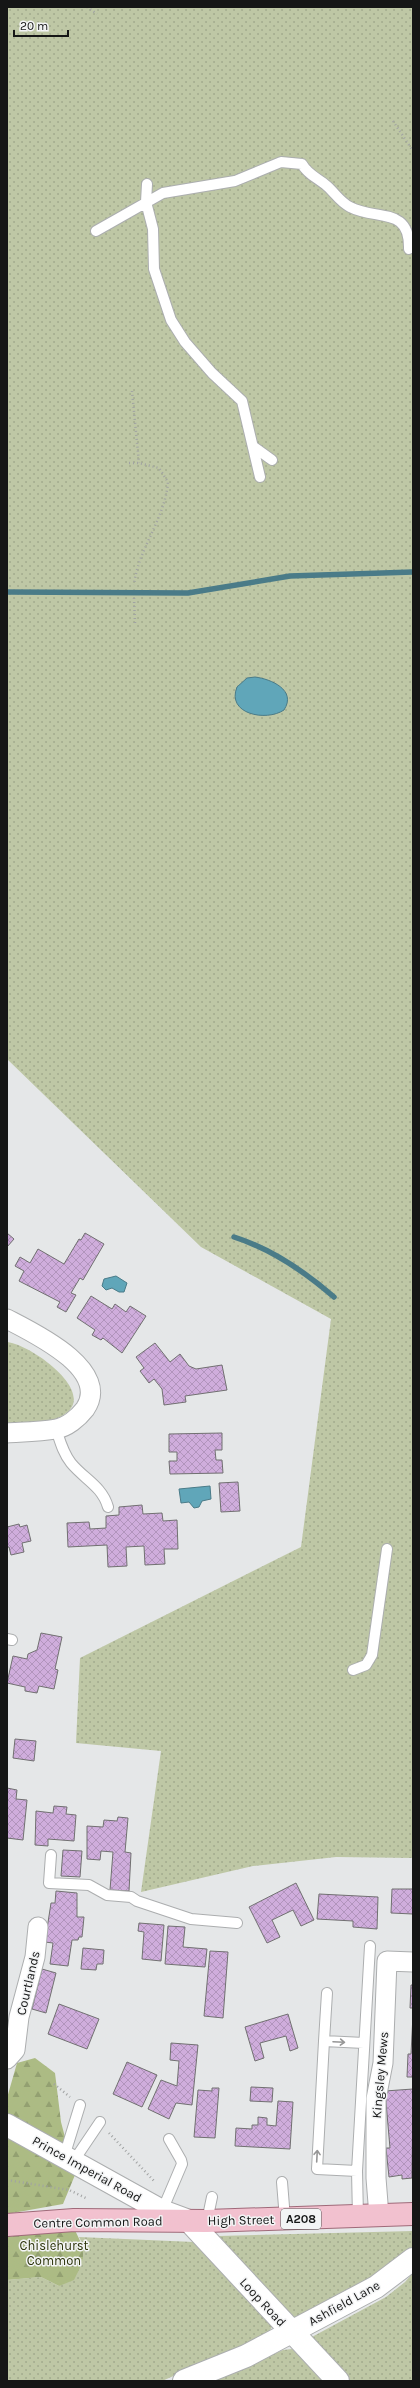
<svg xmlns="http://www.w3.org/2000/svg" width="420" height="2388" font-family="Karla,sans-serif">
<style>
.grass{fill:url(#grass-dots)}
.forest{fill:url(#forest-firs)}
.water{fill:#60a6b9;stroke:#4a7b88}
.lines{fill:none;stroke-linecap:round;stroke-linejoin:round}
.stream{stroke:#4a7b88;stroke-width:5.5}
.building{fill:url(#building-cross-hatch);stroke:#717071}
.lane-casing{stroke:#acaeaf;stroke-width:12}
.street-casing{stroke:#acaeaf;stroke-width:21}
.secondary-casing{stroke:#acaeaf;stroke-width:24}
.primary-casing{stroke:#9f6a79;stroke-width:24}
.path{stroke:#a1a3a3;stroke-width:2.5;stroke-dasharray:1 3;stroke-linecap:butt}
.lane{stroke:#fff;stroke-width:10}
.street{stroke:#fff;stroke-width:19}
.secondary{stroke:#fff;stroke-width:22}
.primary{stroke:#f2c1cf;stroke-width:22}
.oneway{stroke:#969696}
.labels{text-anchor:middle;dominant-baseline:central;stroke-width:3;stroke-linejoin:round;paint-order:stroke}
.shield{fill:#f3f4f5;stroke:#585959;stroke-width:1}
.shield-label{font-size:12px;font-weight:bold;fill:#151616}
.street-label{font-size:13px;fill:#151616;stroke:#f3f4f5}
.park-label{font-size:13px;fill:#2c340a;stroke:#f3f4f5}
</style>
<defs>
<pattern id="grass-dots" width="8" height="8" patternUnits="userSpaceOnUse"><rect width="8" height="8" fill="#bec7a5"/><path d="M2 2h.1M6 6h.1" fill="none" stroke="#a2aa8d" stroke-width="1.8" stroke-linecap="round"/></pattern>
<pattern id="forest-firs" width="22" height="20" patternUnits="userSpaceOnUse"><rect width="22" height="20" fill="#acbb84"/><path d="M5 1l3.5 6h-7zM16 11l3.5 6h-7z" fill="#93a071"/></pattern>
<pattern id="building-cross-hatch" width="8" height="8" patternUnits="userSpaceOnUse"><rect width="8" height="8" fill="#cfaddc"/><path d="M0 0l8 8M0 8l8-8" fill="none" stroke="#b194bc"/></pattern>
</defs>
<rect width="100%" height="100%" fill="#e5e7e8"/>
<path class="grass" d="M7,7H413V1858L336,1857L253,1866L141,1892L161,1751L76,1743L80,1658L301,1547L331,1319L201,1247L7,1059Z
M7,1342C30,1344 102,1394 62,1416C50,1423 21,1422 7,1423Z
M413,2231V2250L370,2284L295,2321L219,2236Z
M79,2237L194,2242L272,2321V2327L267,2335L162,2381H7V2280L41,2277L59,2286L83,2245Z
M413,2273V2381H350L310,2338L386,2297L405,2282Z
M292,2349L325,2381H212L283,2350Z"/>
<path class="forest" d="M35,2058L55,2073L61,2122L75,2175L63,2204L7,2214V2098L17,2063Z
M71,2223C85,2249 88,2254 74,2280L59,2286L41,2277L7,2280V2229Z"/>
<path class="water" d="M255,677C271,679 297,690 284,710C266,722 226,714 237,687L247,678Z
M116,1276L127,1283L124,1292H119L112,1288L106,1290L102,1286L104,1279Z
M210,1486L211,1499L202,1501L199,1507L194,1508L189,1502L181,1503L179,1489Z"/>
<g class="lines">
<path class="stream" d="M7,592L188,593L290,576L413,572
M234,1237C272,1249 304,1271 334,1297"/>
</g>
<path class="building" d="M7,1233L14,1239L7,1247Z
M85,1233L104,1244L83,1280L80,1278L71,1293L76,1295L66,1312L57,1307L60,1302L19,1281L24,1271L15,1266L20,1257L30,1263L38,1249L64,1264L79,1239L81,1240Z
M91,1296L112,1309L115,1304L126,1312L130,1306L146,1316L122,1353L103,1338L101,1340L92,1335L95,1330L77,1318Z
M155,1343L170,1362L180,1354L189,1366L196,1369L222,1365L227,1390L185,1396L186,1402L164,1405L162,1389L154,1379L149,1383L140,1371L144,1368L136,1357Z
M222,1433V1450H215L216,1460H222L223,1473L170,1474L169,1461H177V1452H169V1434Z
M238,1482L240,1511L221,1512L219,1483Z
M142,1505L143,1514L162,1513L163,1521L177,1520L178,1549H164L165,1564L145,1565L144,1546L126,1547L127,1566L108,1567L107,1545L68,1547L67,1523L89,1522L90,1529L106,1528V1516L119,1515V1507Z
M19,1524L20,1527L27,1525L31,1541L22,1543L24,1552L11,1555L9,1547H7V1527Z
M41,1633L62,1637L55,1669L58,1670L54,1689L39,1686L37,1693L25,1691V1687L7,1683L13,1656L27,1659L28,1654L37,1650Z
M15,1739L36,1741L34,1761L13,1758Z
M7,1788L17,1790L16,1799L27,1800L23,1840L7,1838Z
M54,1806L67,1807L66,1814L76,1815L74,1841L48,1839V1846L35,1845L36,1811L53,1813Z
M118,1817L128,1818L125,1852L131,1853L129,1891L110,1890L113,1852L101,1851L100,1860L87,1859V1826L103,1827L104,1820L117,1821Z
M63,1850L82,1851L80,1877L61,1876Z
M296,1883L314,1920L301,1926L293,1910L272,1920L280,1937L267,1943L249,1907Z
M392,1889H413V1914L391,1913Z
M56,1891L77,1893V1917H84L82,1937H79L78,1940H72L68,1966L50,1964L53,1943L45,1942L51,1903H55Z
M319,1894L378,1897L377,1929L353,1927V1921L317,1919Z
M139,1923L164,1925L161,1961L142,1959L144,1932L138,1931Z
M168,1926L185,1927L183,1947L207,1949L205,1967L165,1964Z
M83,1948L104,1950L103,1964H97L96,1970L81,1969Z
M210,1951L228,1952L223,2018L204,2016Z
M42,1969L56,1973L46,2013L32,2009Z
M411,1985H413V2008H410Z
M59,2004L99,2019L87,2049L48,2034Z
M288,2014L298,2048L290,2051L286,2036L260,2043L264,2058L255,2061L245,2027Z
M413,2015V2077H407L408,2054H411Z
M171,2043L198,2045L192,2105L176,2103L169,2119L148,2109L161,2080L177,2086L179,2061L170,2060Z
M127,2062L157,2075L142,2107L113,2094Z
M251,2087L273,2088L272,2102L250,2101Z
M212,2088H219L215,2138L194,2137L198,2090L212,2091Z
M413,2089L412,2178L402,2179V2175L389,2177L386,2148H390L385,2091Z
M278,2101L293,2102L290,2149L235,2146L236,2128L252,2129V2125H258V2117L267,2118V2125L276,2126Z"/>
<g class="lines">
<defs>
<path id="lane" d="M147,184L146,202L153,229L154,269L171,320L185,342L212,373L242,401L260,477
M96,231L163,193L235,181L281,162L302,164C308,175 318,178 327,186C335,193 340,202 350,207C377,221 410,206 409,249
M254,447L272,460
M56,1429C60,1441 63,1453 71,1463C84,1479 102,1486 108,1507
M7,1639L12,1640
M353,1670L366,1665L372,1655L387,1549
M51,1855L49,1883L89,1885L107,1895L131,1897L137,1901L191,1919L237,1923
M324,2041L327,1993
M64,2157L80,2105
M73,2162L100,2122
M357,2171L317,2169L324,2041L364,2043
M282,2182L285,2219
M162,2211L182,2164L181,2160L169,2139
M358,2217L357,2171L370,1946
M207,2221L212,2197"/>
<path id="street" d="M7,1319C34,1333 112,1370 85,1409C78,1418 67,1427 56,1429C40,1432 23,1432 7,1433
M7,2059L15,2050L19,2017L35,1957L38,1927
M379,2216L376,2178V2099L383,2063L387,1961L413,1962"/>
<path id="secondary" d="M7,2125L162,2211L189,2221L338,2381
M184,2381L246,2356L376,2287L413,2259"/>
<path id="primary" d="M7,2225L74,2220L207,2221L413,2214"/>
</defs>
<use href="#lane" class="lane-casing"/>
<use href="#street" class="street-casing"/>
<use href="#secondary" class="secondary-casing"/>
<use href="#primary" class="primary-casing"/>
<path class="path" d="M87,7L97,14
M393,121L413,151
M132,391L139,463
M129,463H139L159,468L168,482C165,519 138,549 134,585
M134,598L135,623
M54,2084L70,2097
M109,2133L155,2182
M7,2180L69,2190L88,2199"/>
<use href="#lane" class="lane"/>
<use href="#street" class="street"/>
<use href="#secondary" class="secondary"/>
<use href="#primary" class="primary"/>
</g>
<defs><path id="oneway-shaft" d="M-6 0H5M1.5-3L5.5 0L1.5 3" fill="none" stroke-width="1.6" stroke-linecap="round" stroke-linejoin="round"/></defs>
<g class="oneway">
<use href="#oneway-shaft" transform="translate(339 2042) rotate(3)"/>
<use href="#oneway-shaft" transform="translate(317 2156) rotate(-87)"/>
</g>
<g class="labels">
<rect class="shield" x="281" y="2209" width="40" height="20" rx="3"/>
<g class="shield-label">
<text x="301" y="2219">A208</text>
</g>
<g class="street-label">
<text transform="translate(28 1983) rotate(-77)">Courtlands</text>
<text transform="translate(380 2075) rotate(-85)">Kingsley Mews</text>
<text transform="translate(87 2169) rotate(29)">Prince Imperial Road</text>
<text transform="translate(241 2220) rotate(-1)">High Street</text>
<text transform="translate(98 2222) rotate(-1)">Centre Common Road</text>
<text transform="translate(263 2302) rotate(47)">Loop Road</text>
<text transform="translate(344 2303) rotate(-29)">Ashfield Lane</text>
</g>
<g class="park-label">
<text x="54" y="2245">Chislehurst<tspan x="54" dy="15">Common</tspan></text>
</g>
</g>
<rect width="420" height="2388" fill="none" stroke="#151616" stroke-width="16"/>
<path d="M14 30v6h54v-6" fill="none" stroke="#151616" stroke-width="2"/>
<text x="20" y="30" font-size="12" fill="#151616" stroke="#f3f4f5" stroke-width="3" paint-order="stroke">20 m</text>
</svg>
